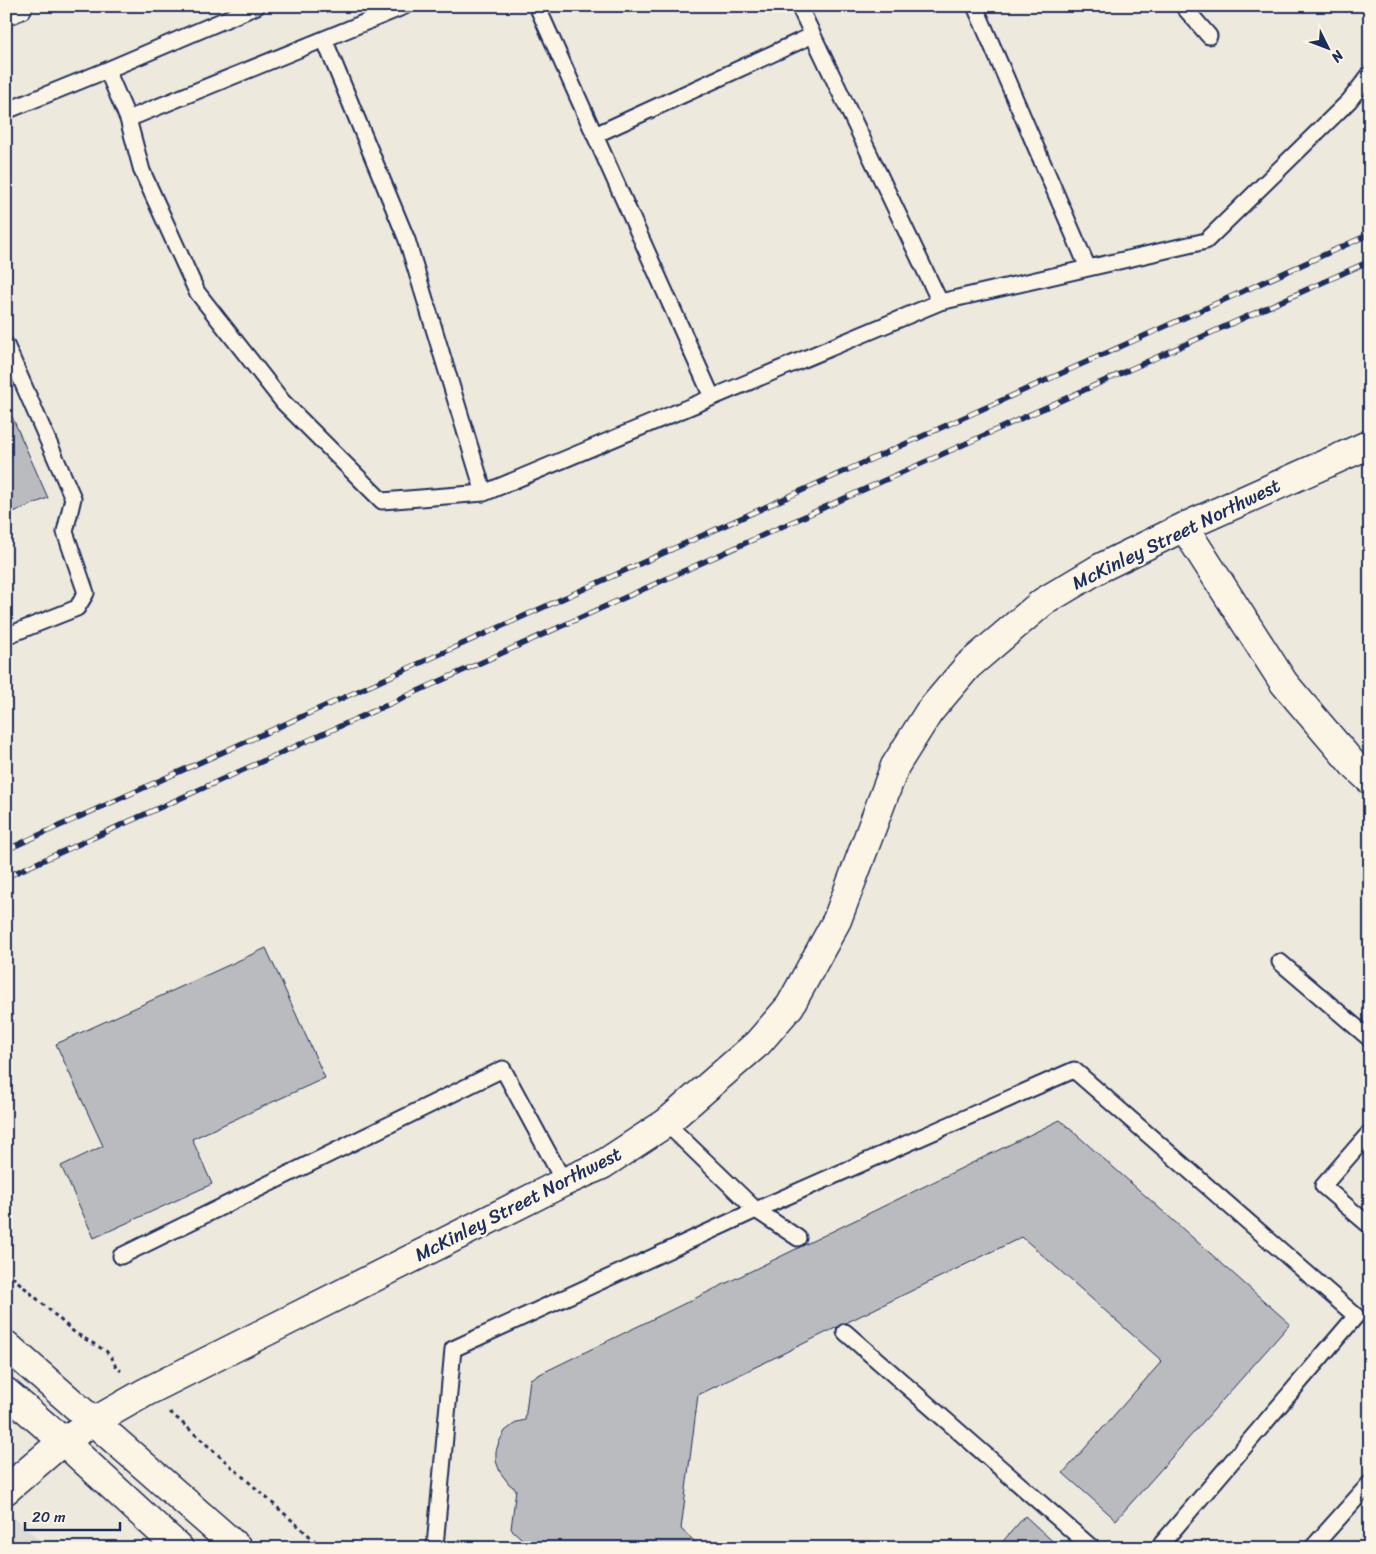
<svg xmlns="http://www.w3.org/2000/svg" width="1376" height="1554" font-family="Sriracha,sans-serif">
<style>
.built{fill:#dedbd4}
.building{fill:#babbbe;stroke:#1b2f5e}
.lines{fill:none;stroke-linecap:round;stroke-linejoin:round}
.service-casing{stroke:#1b2f5e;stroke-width:19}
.minor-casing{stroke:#1b2f5e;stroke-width:31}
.tertiary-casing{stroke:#1b2f5e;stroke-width:31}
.motorway-casing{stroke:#1b2f5e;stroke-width:31}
.path{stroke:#1b2f5e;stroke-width:3;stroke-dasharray:4 4;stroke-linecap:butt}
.service{stroke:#fcf5e5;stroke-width:15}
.minor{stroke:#fcf5e5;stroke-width:28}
.tertiary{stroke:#fcf5e5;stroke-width:28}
.motorway{stroke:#fcf5e5;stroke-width:28}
.rail-casing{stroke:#1b2f5e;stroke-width:5.5}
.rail{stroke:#fcf5e5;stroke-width:4;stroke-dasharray:11;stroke-linecap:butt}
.labels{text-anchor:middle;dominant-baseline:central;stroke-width:4.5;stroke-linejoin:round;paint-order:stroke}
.street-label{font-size:19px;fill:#1b2f5e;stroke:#fcf5e5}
</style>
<rect width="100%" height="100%" fill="#eee9dd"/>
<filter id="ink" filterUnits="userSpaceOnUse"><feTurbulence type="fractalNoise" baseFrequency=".02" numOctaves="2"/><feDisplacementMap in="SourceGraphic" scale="10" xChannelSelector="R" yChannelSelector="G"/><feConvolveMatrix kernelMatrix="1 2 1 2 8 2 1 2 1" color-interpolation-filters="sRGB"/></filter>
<g filter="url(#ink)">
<path class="built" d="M6,1510L48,1548H6Z"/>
<path class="building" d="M6,403L48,498L6,515Z
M266,948L325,1078L192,1139L212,1184L94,1238L61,1166L103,1146L56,1044Z
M1060,1120L1290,1324L1116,1520L1063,1473L1162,1361L1022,1237L698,1395L681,1529L702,1548H532L511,1529L516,1489L509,1484L500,1472L496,1461V1451L499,1442L505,1431L517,1422L525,1420L530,1379Z
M1025,1516L1060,1548H997Z"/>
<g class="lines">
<defs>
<path id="service" d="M537,6L712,397
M799,6L940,302
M975,6L1088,268
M1183,6L1209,36
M324,39L407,240L484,493
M107,70L128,119L142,171L197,292L283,402L382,501L484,493L940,302L1206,241L1349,101L1370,74
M6,111L107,70L257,6
M128,119L405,6
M595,135L813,35
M6,345L73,498L65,532L86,593L77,608L6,636
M1280,962L1370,1039
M666,1123L756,1210L798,1238
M1370,1132L1323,1186L1370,1226
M121,1256L503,1069L564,1182
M845,1332L1092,1548
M437,1548L435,1546L453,1349L756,1210L1074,1070L1356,1316L1158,1548
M1312,1548L1370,1483"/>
<path id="minor" d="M1184,527L1284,683L1352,763L1370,780
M6,1490L63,1441L93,1422L146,1392L564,1182L602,1165L666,1123L758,1043L790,1006L837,920L895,766L929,712L968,666L1043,602L1100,568L1184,527L1370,444"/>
<path id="tertiary" d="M6,1345L238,1548
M6,1392L63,1441L179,1548"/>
<path id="motorway" d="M6,11L18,6"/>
</defs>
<use href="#service" class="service-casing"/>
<use href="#minor" class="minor-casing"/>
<use href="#tertiary" class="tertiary-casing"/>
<use href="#motorway" class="motorway-casing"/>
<path class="path" d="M6,1271L75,1333L106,1351L112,1358L116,1367L121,1371
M170,1412L323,1548"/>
<use href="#service" class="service"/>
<use href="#minor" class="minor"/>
<use href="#tertiary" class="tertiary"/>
<use href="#motorway" class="motorway"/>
<defs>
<path id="rail" d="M6,850L1370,234
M6,877L1370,261"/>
</defs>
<use href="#rail" class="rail-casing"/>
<use href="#rail" class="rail"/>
</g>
</g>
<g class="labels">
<g class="street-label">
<text transform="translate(1176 534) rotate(-26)">McKinley Street Northwest</text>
<text transform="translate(518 1204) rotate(-27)">McKinley Street Northwest</text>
</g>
</g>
<rect width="1376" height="1554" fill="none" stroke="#fcf5e5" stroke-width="25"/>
<rect x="12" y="12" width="1351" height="1529" fill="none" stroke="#1b2f5e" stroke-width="2" filter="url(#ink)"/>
<g transform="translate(1328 48) rotate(132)" stroke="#fcf5e5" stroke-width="4" paint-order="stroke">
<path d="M0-4L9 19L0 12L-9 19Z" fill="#1b2f5e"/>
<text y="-8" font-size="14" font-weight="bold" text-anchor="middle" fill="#1b2f5e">N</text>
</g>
<path d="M25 1522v8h95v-8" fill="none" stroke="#1b2f5e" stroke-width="2.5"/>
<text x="32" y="1522" font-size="15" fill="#1b2f5e" stroke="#fcf5e5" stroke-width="4" paint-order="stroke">20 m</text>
</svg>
